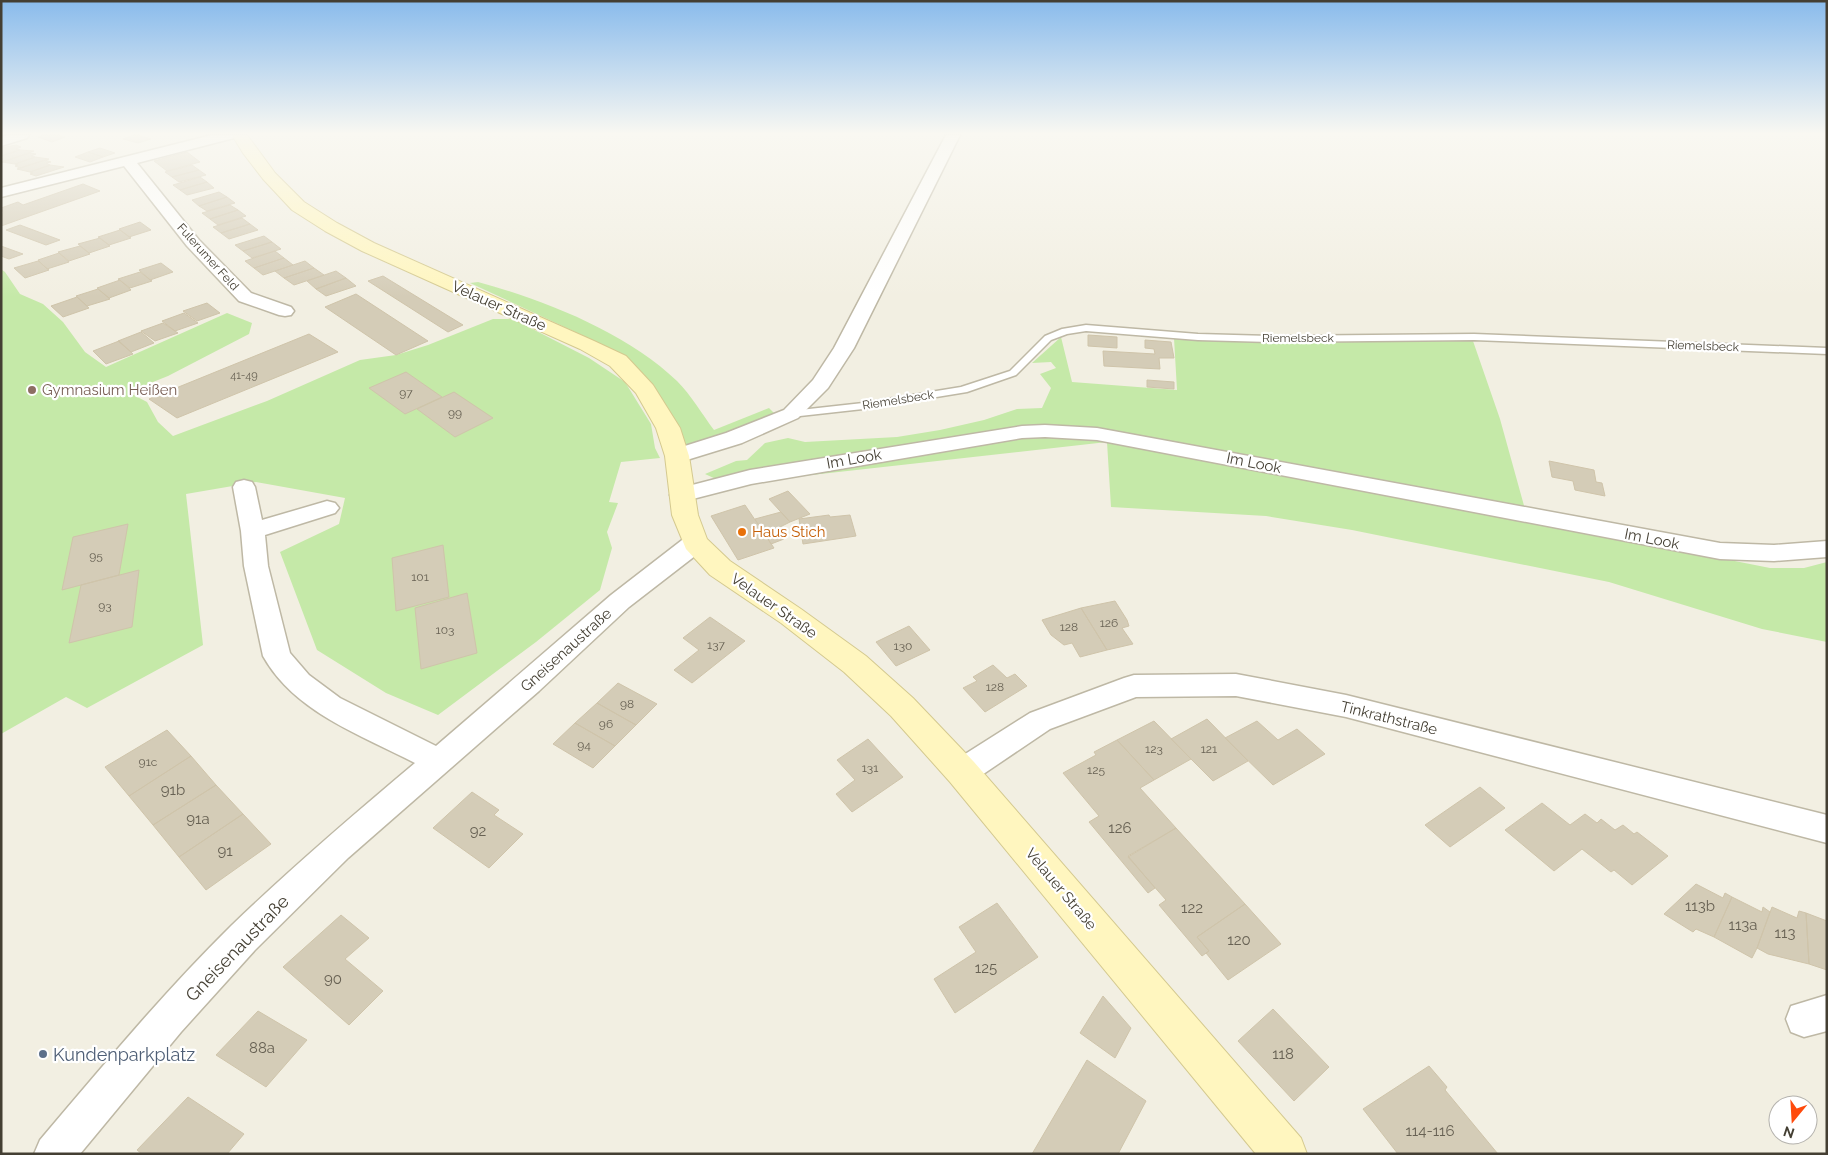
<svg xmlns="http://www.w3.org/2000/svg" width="1828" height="1155" font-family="Raleway,sans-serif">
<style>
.green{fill:#c5e9a8}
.building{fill:#d4ccb7;stroke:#cfc4aa}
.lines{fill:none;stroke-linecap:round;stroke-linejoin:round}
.lane-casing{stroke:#beb8a5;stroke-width:3}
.street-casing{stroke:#beb8a5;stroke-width:3}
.secondary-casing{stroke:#d4c98f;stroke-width:2}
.lane{fill:#fff;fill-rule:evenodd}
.street{fill:#fff;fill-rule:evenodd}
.secondary{fill:#fff6bf;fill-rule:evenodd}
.education-dot{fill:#8d6e63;stroke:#fff;stroke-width:2}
.food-dot{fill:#e8710a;stroke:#fff;stroke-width:2}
.service-dot{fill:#5c6f8a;stroke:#fff;stroke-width:2}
.labels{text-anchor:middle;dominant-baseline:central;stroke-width:4.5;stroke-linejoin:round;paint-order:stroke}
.far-number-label{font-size:11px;fill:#686254}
.far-street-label{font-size:12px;fill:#443f33;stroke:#fff}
.number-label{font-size:12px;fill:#686254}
.street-label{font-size:15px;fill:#443f33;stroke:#fff}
.education-label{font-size:15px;fill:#785e54;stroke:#fff;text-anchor:start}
.food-label{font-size:15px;fill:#c56008;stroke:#fff;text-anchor:start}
.near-number-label{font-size:15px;fill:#686254}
.near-street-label{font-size:18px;fill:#443f33;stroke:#fff}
.near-service-label{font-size:18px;fill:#4e5e75;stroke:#fff;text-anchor:start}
</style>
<rect width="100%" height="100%" fill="#f2efe2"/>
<path class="green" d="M1,269L5,272L20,294L43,304L63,322L85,352L106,367L227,313L252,323L249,334L168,376L128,392L147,402L158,422L173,436L267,401L360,360L396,355L428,345L493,319H513L589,358L625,382L651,424L655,448L660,458L621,462L609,502L618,503L607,532L612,548L600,590L536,642L438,715L386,693L317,650L280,552L339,524L345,498L256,482L186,494L203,645L87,708L66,697L1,734Z
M478,282C545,300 627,333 677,381C691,395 702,414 714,430L769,408L775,414L708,440L684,447L673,430L667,406L628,360L584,336L470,283Z
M1061,337L1072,382L1177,390L1174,338L1257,342L1473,341L1500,419L1528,520L1770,568H1804L1827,562V642L1762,629L1609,582L1352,530L1266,516L1111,507L1107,442L749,482L718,480L705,474L736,461L747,460L765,443L788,438L805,442L897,437L940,430L984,420L1017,409L1042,408L1051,388L1040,374L1056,368L1051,362L1032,363Z"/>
<path class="building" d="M43,135H58L65,137L52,142L38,137Z
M134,135H138L151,139L138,143L123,139Z
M16,145L21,147L16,149L20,150L1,156V148Z
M100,148L115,153L103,157L88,152Z
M20,150L34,151L5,161L1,159L4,158L1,156Z
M88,152L103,157L90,162L75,157Z
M187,152L200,162L167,171L154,161Z
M30,153L36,154L31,156L35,157L15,164L2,162Z
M35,157L49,159L20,168L15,166L18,165L15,164Z
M45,160L51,162L46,163L50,165L30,172L17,169Z
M50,165L64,167L36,176L30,174L33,173L30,172Z
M192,165L199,170L172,177L165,172Z
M199,170L206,175L179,182L172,177Z
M200,177L207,182L180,190L173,185Z
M207,182L214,188L187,195L180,190Z
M83,184L100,191L1,226L3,212L1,208L18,202L23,205Z
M219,192L227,197L199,206L192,200Z
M227,197L235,203L207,211L199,206Z
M230,205L238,210L210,219L202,213Z
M238,210L246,216L218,225L210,219Z
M242,218L250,224L221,233L213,227Z
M140,222L151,230L129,237L119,229Z
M250,224L258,230L229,239L221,233Z
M20,225L60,240L46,245L6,230Z
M120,230L131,238L109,245L98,237Z
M264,236L272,242L243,251L235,245Z
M100,238L110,246L89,253L78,244Z
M272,242L281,249L252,258L243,251Z
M1,246L23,254L9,259L1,256Z
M80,246L90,254L69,261L58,252Z
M275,251L284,258L254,268L245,261Z
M59,253L69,262L47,269L38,260Z
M284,258L293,265L263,275L254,268Z
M38,261L49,270L25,278L14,268Z
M305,261L314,268L284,278L275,271Z
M161,263L173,272L150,280L139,270Z
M314,268L324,275L294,285L284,278Z
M336,271L346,278L316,289L307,281Z
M140,272L152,281L130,288L118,279Z
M383,276L463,325L448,332L368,281Z
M346,278L356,286L326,296L316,289Z
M120,280L131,290L109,298L97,288Z
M98,289L110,299L87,306L76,296Z
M356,294L428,341L396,355L325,307Z
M77,297L89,308L63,317L51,306Z
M207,303L220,313L197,321L183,311Z
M184,313L198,323L175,331L162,321Z
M163,323L178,333L155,341L141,331Z
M141,332L154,343L131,352L118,341Z
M309,334L338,352L177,418L149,399Z
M1088,335L1117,337V348L1088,346Z
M1145,340L1171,342L1174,358H1159L1160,369L1104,366L1103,351L1155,354L1154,349L1145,348Z
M119,341L133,354L106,364L93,351Z
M406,372L442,397L405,414L369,388Z
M1147,380L1174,382V389L1147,387Z
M454,392L493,418L455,437L417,409Z
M1549,461L1594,470L1596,482L1602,483L1605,496L1575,490L1573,481L1552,477Z
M788,491L810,514L790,522L769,499Z
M745,505L774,548L738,560L711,516Z
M781,512L790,522L778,528L784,539L771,544L755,519Z
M829,515L830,517L850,515L856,536L803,544L799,519Z
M128,524L119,575L62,590L73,537Z
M443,545L449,597L396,611L392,558Z
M139,570L132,627L69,643L81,585Z
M467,593L477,653L421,669L415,608Z
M1115,601L1127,620L1129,626L1122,628L1133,644L1107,650L1081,608Z
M1081,608L1107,650L1080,657L1072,643L1064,645L1051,635L1042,620Z
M710,617L745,641L692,683L674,670L699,650L683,638Z
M909,626L930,650L896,666L876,642Z
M993,665L1007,678L1015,674L1027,686L985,712L963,688L977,681L973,677Z
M618,683L657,704L636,725L597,703Z
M597,703L636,725L615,746L575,723Z
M1207,719L1248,761L1213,781L1171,739Z
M1154,721L1191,759L1154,780L1117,740Z
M1257,721L1278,740L1297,729L1325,754L1273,785L1225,738Z
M575,723L615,746L593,768L553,744Z
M167,730L191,756L129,796L105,767Z
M868,739L903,777L852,812L836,794L855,780L837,760Z
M1117,740L1154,780L1140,788L1176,828L1128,856L1155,888L1148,893L1089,822L1099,816L1063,773L1096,755L1094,752Z
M191,756L216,785L153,825L129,796Z
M216,785L243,814L179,857L153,825Z
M1480,787L1505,808L1450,847L1425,825Z
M472,792L499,810L494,815L523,834L489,868L433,828Z
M1542,803L1570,825L1585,814L1597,823L1601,819L1615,830L1623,825L1634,834L1637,832L1668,856L1632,885L1614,870L1611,872L1582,849L1554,871L1505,830Z
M243,814L271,844L206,890L179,857Z
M1176,828L1245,904L1197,937L1209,951L1202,956L1159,905L1166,900L1128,857Z
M1696,884L1723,898L1725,893L1732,897L1714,937L1696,929L1693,932L1664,914Z
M1732,897L1762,912L1763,907L1770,912L1757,948L1752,958L1714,937Z
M997,903L1038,957L955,1013L934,979L976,952L959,927Z
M1245,904L1281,944L1228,980L1206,953L1209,951L1197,937Z
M1772,907L1797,918L1799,911L1806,913L1809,964L1768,954L1757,948Z
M1806,913L1827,921V970L1809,964Z
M341,915L369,938L345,959L383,991L349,1025L283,967Z
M1103,996L1131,1028L1115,1058L1080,1033Z
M1273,1009L1329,1067L1294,1101L1238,1041Z
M258,1011L307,1040L266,1087L216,1055Z
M1087,1060L1146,1101L1118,1154H1032Z
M1429,1066L1447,1087L1445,1090L1498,1154H1398L1363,1109Z
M188,1097L244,1134L227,1154H142L137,1150Z"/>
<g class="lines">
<defs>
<path id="lane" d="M1086,325L1198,334L1270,336L1474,334L1827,348V354L1474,340L1270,342L1198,340L1086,331L1067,334L1051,340L1016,375L967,392L863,409L791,417L786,414L791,411L863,403L961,387L1010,371L1045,336L1062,329Z"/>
<path id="street" d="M8,135H29L27,138L1,146V137Z
M212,135H236L234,138L137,163L199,240L251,293L291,307L294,311L291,315L285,316L279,315L239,301L187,246L124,166L1,197V188Z
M946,135H960L854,348L828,388L798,418L742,443L677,463L669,461L666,456L669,451L726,433L784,410L813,380L834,348Z
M1045,425L1097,428L1720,543L1774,545L1827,541V557L1774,561L1720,559L1097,440L1045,437L1022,438L751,484L681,502L673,500L670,495L673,490L750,470L1022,426Z
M244,480L252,482L255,487L262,520L327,501L335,503L339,508L335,513L265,535L268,566L290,653L309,675L340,698L436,746L611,595L686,537L695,535L704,537L707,543L704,549L629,607L539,691L348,858L255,950L181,1032L80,1154H34L40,1140C102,1067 163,993 231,926C290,869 352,816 415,763C361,735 294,712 263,656L244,566L241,531L233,487L236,482Z
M1236,674L1346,695L1827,815V843L1346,717L1236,696L1136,697L1050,729L973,781L962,785L951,781L947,772L951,763L1030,713L1124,678L1134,675Z
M1827,995V1031L1804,1037L1791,1032L1786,1019L1791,1006Z"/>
<path id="secondary" d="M232,135H247L275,173L304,202L337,223L374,243L594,341L626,356L653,385L680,428L689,456L698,515L707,539L730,561L801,609L866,656L913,698L974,762L1301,1138L1307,1154H1256L950,782L891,716L844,672L781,623L710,575L686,549L672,515L665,456L656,428L636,393L610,366L580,349L362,251L325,231L292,210L263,179L243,153Z"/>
</defs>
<use href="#lane" class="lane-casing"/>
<use href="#street" class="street-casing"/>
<use href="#secondary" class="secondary-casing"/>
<use href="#lane" class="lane"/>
<use href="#street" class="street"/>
<use href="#secondary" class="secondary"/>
</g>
<linearGradient id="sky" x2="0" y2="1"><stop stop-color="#89bbec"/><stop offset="0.45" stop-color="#f9f8f2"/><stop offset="1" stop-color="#f9f8f2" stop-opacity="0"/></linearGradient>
<rect width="1828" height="297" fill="url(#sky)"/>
<circle class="education-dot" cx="32" cy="390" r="5"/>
<circle class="food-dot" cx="742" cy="532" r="5"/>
<circle class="service-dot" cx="43" cy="1054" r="5"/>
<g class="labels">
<g class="far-number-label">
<text x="244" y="375">41-49</text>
</g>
<g class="far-street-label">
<text transform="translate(208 257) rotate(48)">Fulerumer Feld</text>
<text x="1298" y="338">Riemelsbeck</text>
<text transform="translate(1703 346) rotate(2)">Riemelsbeck</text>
<text transform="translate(898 400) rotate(-9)">Riemelsbeck</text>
</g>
<g class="number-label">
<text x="406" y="393">97</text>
<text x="455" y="413">99</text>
<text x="96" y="556">95</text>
<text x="420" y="577">101</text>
<text x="105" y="606">93</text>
<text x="1109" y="623">126</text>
<text x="1069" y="627">128</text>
<text x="445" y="630">103</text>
<text x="716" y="645">137</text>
<text x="903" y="646">130</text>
<text x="995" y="687">128</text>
<text x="627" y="704">98</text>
<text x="606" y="724">96</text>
<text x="584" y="745">94</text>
<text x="1154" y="749">123</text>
<text x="1209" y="749">121</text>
<text x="148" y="762">91c</text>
<text x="870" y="768">131</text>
<text x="1096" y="770">125</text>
</g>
<g class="street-label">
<text transform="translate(499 306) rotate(24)">Velauer Straße</text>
<text transform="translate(854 459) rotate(-10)">Im Look</text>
<text transform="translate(1254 463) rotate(11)">Im Look</text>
<text transform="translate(1652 539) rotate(11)">Im Look</text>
<text transform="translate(774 606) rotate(35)">Velauer Straße</text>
<text transform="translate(566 650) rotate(-42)">Gneisenaustraße</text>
<text transform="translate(1389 718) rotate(14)">Tinkrathstraße</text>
<text transform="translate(1061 889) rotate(50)">Velauer Straße</text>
</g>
<g class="education-label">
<text x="42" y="390">Gymnasium Heißen</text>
</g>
<g class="food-label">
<text x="752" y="532">Haus Stich</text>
</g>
<g class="near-number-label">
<text x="173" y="790">91b</text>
<text x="198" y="819">91a</text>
<text x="1120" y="828">126</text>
<text x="478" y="831">92</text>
<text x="225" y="851">91</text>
<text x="1700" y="906">113b</text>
<text x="1192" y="908">122</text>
<text x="1743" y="925">113a</text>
<text x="1785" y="933">113</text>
<text x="1239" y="940">120</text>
<text x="986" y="968">125</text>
<text x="333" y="979">90</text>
<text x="262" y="1048">88a</text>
<text x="1283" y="1054">118</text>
<text x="1430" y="1131">114-116</text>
</g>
<g class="near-street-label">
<text transform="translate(237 948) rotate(-46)">Gneisenaustraße</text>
</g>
<g class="near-service-label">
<text x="53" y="1054">Kundenparkplatz</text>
</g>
</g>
<rect width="1828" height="1155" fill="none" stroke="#443f33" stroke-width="5"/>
<g transform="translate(1793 1120) rotate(198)"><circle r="24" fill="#ffffff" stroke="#b4b2ad"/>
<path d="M0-4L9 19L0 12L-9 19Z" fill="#ff4a0c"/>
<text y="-8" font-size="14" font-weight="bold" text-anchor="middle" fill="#443f33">N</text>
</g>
</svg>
